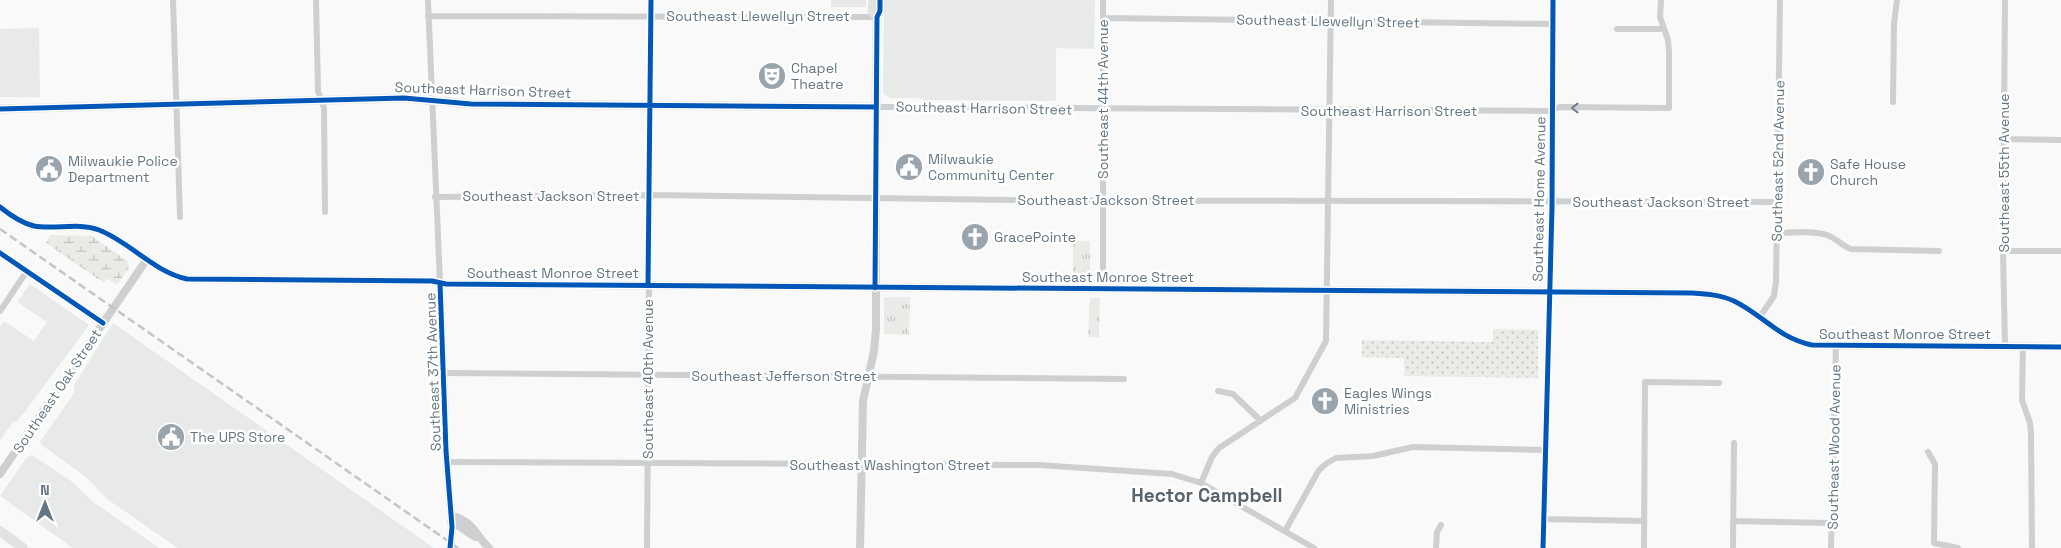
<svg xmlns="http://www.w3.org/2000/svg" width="2061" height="548" font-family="'Space Grotesk',sans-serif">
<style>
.built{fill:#e8e9e9}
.grass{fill:url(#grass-tufts)}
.wetland{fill:url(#wetland-marsh)}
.park{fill:url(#park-dots)}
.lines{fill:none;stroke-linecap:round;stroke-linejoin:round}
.minor{stroke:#cecfd0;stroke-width:6}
.tertiary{stroke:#cecfd0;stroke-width:8}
.secondary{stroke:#e1e2e2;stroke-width:9}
.trunk{stroke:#e1e2e2;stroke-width:10}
.rail{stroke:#c3c5c6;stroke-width:2.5;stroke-dasharray:8 4;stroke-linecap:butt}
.cycleway-casing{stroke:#fff;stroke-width:8}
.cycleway{stroke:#0057b8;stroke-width:5}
.oneway{stroke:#707f8b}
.labels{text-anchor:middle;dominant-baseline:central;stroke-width:5;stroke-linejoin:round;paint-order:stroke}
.street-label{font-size:14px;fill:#657683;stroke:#fff}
.poi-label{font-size:14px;fill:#657683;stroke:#fff;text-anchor:start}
.district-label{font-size:19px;font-weight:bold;fill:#57646e;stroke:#fff}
</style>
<defs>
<pattern id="grass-tufts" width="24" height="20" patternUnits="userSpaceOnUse" patternTransform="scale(1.25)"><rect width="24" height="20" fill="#e8ebe6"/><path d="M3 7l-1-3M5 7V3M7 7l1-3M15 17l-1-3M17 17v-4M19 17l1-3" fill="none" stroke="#c0c3c0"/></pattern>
<pattern id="wetland-marsh" width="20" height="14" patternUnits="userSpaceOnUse" patternTransform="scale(1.25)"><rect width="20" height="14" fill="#e8ebe6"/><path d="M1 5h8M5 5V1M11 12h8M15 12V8" fill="none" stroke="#c0c3c0"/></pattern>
<pattern id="park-dots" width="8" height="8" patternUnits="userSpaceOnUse" patternTransform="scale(1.25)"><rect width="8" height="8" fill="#e8ebe6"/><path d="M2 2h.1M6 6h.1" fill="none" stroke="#c0c3c0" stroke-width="1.8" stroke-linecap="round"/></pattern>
</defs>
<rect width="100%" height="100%" fill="#f9f9f9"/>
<path class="built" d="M831,0H866V7H831Z
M884,0H1095L1094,49L1056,48V101L924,100L920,98H889L883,92Z
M39,28L40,97H0V29Z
M30,284L89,325L24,413L17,421L13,422L0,441V327L4,321L34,341L47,322L17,302Z
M113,323L434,548H178L107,499L86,477L43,446L40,442L74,393V385Z
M32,455L71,481L92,501L159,548H73L0,496L27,457Z"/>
<path class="grass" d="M1073,241H1090V275H1073Z
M884,297H910L909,335L884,334Z
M1090,298H1100L1099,337H1088Z"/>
<path class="wetland" d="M51,235L92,236L127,261L129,268L117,285L106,278L104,283L46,243Z"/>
<path class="park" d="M1493,329L1538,330V378L1404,376V358L1362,357V340L1493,342Z"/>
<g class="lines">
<path class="minor" d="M173,0L180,217
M316,0L318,91L324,108L325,212
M428,0L440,283
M428,16L877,17
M1103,18L1553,24
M1617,29H1664
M1893,102L1894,24L1897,0
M876,107L1548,111L1560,107L1669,108V52L1668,40L1660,17L1661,0
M2004,139L2061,140
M435,197L648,195L1010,200L1777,202
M1777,233C1792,233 1812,230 1827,235C1836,238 1842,246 1851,249L1939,251
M2003,251H2061
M0,253L103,323
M1103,288V0
M0,311L27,271
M1759,318L1774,296L1776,281L1780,0
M2005,346L2003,251L2005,0
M2023,346L2022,400L2030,423L2031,433L2032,548
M445,373L1124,379
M1218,391L1233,394L1261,421
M1928,452L1935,464L1934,543L1958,548
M448,462L1039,465L1172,474L1201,483L1314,548
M1201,483L1212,457L1219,448L1295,398L1326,341L1331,0
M1543,519L1644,521
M1733,521L1831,523
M1285,531L1319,470L1327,463L1336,458L1373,456L1413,447L1546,450
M647,548L651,0
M1436,548L1437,532L1441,525
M1543,548L1552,208L1553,0
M1644,548L1645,382L1719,383
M1733,548L1734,443
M1831,548L1836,346"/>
<path class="tertiary" d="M0,207C10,215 21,223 34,226C55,230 78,222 99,230C130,242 154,272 187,279L432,281L446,284L1692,293C1707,294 1721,295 1734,301C1763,315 1778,338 1812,345L2061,347
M440,283L446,451L452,527L450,548
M0,474L147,259
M451,521L456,517C475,524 476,536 489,548
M451,521L475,537H479
M860,548L863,401L874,351L876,329V107"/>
<path class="secondary" d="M873,0L872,11L877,17
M0,109L404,98L471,104L876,107L877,17L880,11V0"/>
<path class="trunk" d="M0,531L23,548"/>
<path class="rail" d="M0,229L458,548"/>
<defs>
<path id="cycleway" d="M0,109L404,98L471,104L876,107
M0,207C10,215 21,223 34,226C55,230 78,222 99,230C130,242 154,272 187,279L432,281L446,284L1692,293C1707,294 1721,295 1734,301C1763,315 1778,338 1812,345L2061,347
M0,253L103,323
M440,283L446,451L452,527L450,548
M648,285L651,0
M875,288L877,17L880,11V0
M1543,548L1552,208L1553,0"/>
</defs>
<use href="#cycleway" class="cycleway-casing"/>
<use href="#cycleway" class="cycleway"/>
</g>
<defs><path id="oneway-chevron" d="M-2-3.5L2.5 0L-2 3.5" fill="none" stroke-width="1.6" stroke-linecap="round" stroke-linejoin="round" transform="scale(1.25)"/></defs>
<use class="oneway" href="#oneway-chevron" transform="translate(1575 108) rotate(-180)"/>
<defs>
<symbol id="theatre-disc" viewBox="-11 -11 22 22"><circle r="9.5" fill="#99a4ac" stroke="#fff"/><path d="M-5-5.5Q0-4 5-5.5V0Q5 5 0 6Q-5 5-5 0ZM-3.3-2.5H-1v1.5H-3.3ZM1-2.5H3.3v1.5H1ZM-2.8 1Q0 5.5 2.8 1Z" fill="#fff"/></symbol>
<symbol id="civic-disc" viewBox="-11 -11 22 22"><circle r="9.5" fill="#99a4ac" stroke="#fff"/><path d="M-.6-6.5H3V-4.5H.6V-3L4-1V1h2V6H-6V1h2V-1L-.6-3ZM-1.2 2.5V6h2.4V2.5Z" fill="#fff"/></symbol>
<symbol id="church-disc" viewBox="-11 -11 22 22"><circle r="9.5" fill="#99a4ac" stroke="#fff"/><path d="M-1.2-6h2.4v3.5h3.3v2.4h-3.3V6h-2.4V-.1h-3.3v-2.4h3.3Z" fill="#fff"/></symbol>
</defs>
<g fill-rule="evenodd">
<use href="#theatre-disc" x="756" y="60" width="32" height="32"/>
<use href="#civic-disc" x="893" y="151" width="32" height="32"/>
<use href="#civic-disc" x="33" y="153" width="32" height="32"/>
<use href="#church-disc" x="1795" y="156" width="32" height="32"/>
<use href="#church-disc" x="959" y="221" width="32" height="32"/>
<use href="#church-disc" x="1309" y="385" width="32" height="32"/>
<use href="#civic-disc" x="155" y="421" width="32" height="32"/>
</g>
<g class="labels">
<g class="street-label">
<text x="758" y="16">Southeast Llewellyn Street</text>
<text transform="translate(1328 21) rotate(1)">Southeast Llewellyn Street</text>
<text transform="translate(483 90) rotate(2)">Southeast Harrison Street</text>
<text transform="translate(1103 99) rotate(-90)">Southeast 44th Avenue</text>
<text transform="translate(984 108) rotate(1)">Southeast Harrison Street</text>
<text x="1389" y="111">Southeast Harrison Street</text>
<text transform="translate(1778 161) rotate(-89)">Southeast 52nd Avenue</text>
<text transform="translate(2004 173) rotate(-90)">Southeast 55th Avenue</text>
<text x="551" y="196">Southeast Jackson Street</text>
<text transform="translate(1539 199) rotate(-89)">Southeast Home Avenue</text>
<text x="1106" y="200">Southeast Jackson Street</text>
<text x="1661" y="202">Southeast Jackson Street</text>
<text x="553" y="273">Southeast Monroe Street</text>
<text x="1108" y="277">Southeast Monroe Street</text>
<text x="1905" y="334">Southeast Monroe Street</text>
<text transform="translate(433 372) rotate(-92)">Southeast 37th Avenue</text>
<text x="784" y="376">Southeast Jefferson Street</text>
<text transform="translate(648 379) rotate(-90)">Southeast 40th Avenue</text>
<text transform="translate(57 391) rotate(-56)">Southeast Oak Street</text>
<text transform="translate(1834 447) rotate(-89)">Southeast Wood Avenue</text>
<text x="890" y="465">Southeast Washington Street</text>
</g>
<g class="poi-label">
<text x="791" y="68">Chapel<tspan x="791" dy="16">Theatre</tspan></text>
<text x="928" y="159">Milwaukie<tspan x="928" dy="16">Community Center</tspan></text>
<text x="68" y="161">Milwaukie Police<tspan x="68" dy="16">Department</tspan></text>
<text x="1830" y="164">Safe House<tspan x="1830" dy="16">Church</tspan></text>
<text x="994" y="237">GracePointe</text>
<text x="1344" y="393">Eagles Wings<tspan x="1344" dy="16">Ministries</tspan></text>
<text x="190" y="437">The UPS Store</text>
</g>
<g class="district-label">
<text x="1207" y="495">Hector Campbell</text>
</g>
</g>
<g transform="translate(45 503)" stroke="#ffffff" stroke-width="4" paint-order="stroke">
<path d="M0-4L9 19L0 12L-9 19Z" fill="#657683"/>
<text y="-8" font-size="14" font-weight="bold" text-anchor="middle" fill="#657683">N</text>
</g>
</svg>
